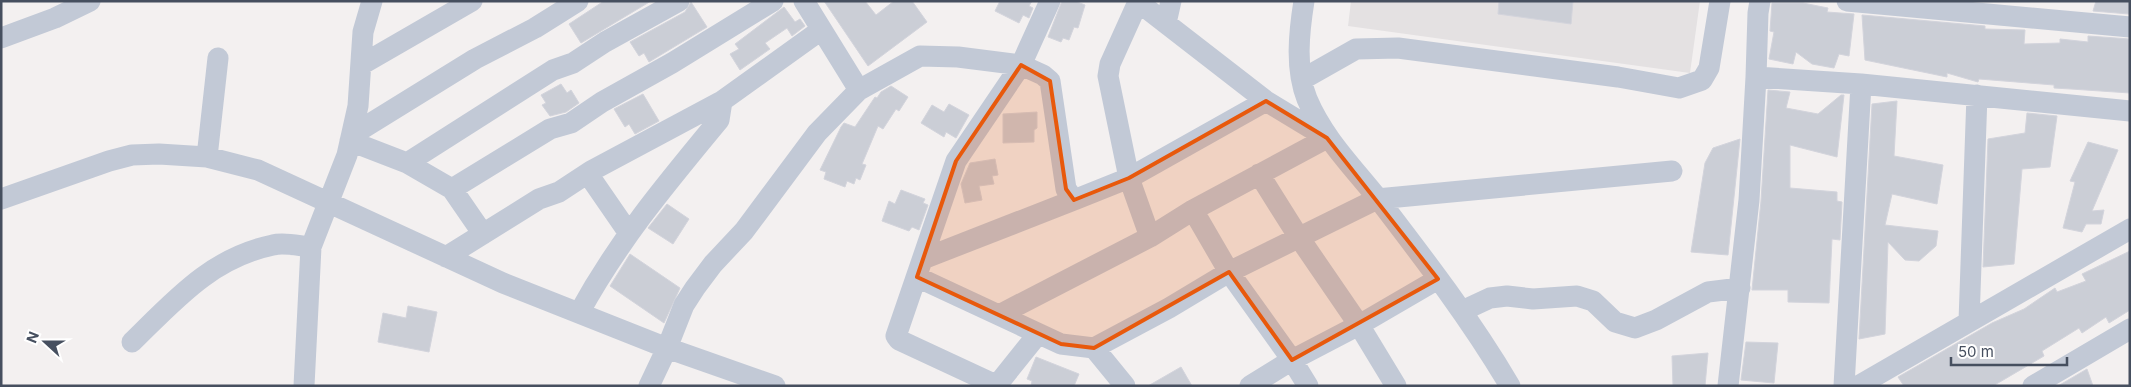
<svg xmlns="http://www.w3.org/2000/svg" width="2131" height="387" font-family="Inter,sans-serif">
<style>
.education{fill:#e4e1e2}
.building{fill:#cbced6;stroke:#d3d4dc}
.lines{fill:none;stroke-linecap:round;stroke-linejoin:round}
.minor{stroke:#c2c9d6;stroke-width:21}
.marked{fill:#e8590c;fill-opacity:0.2;stroke:#e8590c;stroke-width:4;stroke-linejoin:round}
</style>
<rect width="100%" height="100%" fill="#f3f0f0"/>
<path class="education" d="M1351,1H1700L1690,73L1348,26Z"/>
<path class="building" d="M604,1H651L581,43L569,24Z
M824,1H865L876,15L894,1H912L927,22L868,66Z
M1000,1H1032L1029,6L1033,8L1029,18L1023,15L1019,23L995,11Z
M1062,1H1075L1085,5L1078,28L1074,27L1069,40L1063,38L1061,42L1048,37Z
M1499,1H1573L1571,24L1498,14Z
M2096,1H2130L2129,14L2093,11Z
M691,2L707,27L649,62L644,53L639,56L630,42L685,12Z
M1772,3H1803L1828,8L1827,12L1854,14L1849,56L1839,54L1834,68L1812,64L1796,52L1793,64L1769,59L1774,32L1770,31Z
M784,7L795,22L800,19L805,26L792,36L787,28L765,43L770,49L740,70L730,54L739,49L735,44Z
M1862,15L1985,26V29L2025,30L2024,44L2060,43V39L2088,42V36L2130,39V93L2071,89L2054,88V85L1979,79L1978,82L1947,73V77L1865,60Z
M561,84L567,93L571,90L579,103L566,112L550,116L542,105L546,103L541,95Z
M891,86L908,97L899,111L896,109L883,129L878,126L862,164L866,165L860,180L856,178L854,184L847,181L845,187L824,179L826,172L820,170L841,127L844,123L855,127L875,97L877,98L881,92Z
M1768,90L1790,92L1786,108L1818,114L1841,95H1844L1837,157L1790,145V188L1837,192V201L1842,202L1840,240L1832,239L1829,303L1788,302V290H1752L1761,201Z
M643,94L659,121L635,134L629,124L625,127L614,109Z
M1897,101L1894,156L1943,165L1937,204L1892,194L1885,225L1938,231L1936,246L1919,261L1905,260L1888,242L1885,334L1859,339L1872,104Z
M949,104L969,115L956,138L946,132L944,137L921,123L932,105L944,112Z
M1037,112V128L1034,130V142L1003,143V114Z
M2027,113L2057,116L2050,167L2022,169L2014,264L1983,267L1988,139L2025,133Z
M1740,139L1728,255L1691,252L1705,163L1713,148Z
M2088,142L2118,150L2092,211L2104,210L2101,224H2086L2082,232L2063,228L2075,182L2070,181Z
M995,159L998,175L992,176L994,184L979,186L982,200L965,203L961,184L970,163Z
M901,190L925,199L923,203L928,205L919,230L912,227L909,231L882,221L889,201L895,204Z
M667,204L689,219L673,244L648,228Z
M2130,251V310L2109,323L2106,317L2082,333L2079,328L2042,351L2044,356L1993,386H1904L1898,377L1992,323L2024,309L2055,288L2057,292L2086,281L2082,274Z
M630,254L680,288L664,323L610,286Z
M408,306L437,312L429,352L378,342L383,313L406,318Z
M1746,342L1778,343L1774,383L1741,380Z
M1708,353L1705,386H1673L1672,356Z
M1036,357L1079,374L1074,386H1031L1032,381L1027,379Z
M1181,367L1192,386H1148Z
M2087,369L2093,386H2058Z"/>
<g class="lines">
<path class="minor" d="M1050,1L1021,65L1043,75L1050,81L1066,189L1074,200L1129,178L1266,101
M1304,1C1299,32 1295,69 1307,99C1324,139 1352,166 1379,200C1425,260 1471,320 1510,386
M1847,1L2130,27
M1138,2L1110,64L1108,76L1129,178L1150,237
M1166,23L1171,1
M1,38L55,18L90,1
M361,65L472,1
M1756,77L1861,84L2130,111
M1303,79L1356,49L1398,48L1618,77L1679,88L1702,80L1709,68L1720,1
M859,90L920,56L958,57L1021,65L956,161L896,336L899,340L998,386
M352,135L475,59L535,28L578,1
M350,141L407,163L553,70L573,63L605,42L679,1
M207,157L218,58
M407,163L452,189L550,129L571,123L602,102L672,63L773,1
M588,174L628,232
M1259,174L1298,236L1359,325L1438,279
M452,189L483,234
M1,199L109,161L132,155L159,154L207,157L258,170L503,283L667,348L775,386
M1193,210L1229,272L1292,360L1308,386
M446,257L539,199L559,192L591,171L722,101
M923,259L1074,200
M917,277L1061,344L1094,348L1169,308L1229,272L1377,199L1672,171
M1462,311L1490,298L1507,296L1533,299L1577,296L1593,301L1615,322L1635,328L1656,320L1708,292L1740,288
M579,313C619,240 666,184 719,120L722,101L821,30
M999,315L1150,237L1193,210L1327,138L1266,101L1137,1
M1969,321L1977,95
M132,342C175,300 211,258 273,245C284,242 299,246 311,247
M1094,348L1125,386
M997,385L1038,334
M304,386L311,247L347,155L358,106L363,32L372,1
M649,386L667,348L684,305L695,288L713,264L744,231L817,133L859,90L804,1
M1250,386L1292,360L1359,325L1396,386
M1728,386L1749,200L1756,77L1758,13L1760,1
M1844,386L1861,84
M1858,386L2130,229
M2033,386L2130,329"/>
</g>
<path class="marked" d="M1021,65L1050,81L1066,189L1074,200L1129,178L1266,101L1327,138L1438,279L1292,360L1229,272L1094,348L1061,344L917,277L956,161Z"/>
<rect width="2131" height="387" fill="none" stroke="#464f5f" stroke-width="5"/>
<g transform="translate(45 342) rotate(291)" stroke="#ffffff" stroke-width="4" paint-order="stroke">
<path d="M0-4L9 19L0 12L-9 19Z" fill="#464f5f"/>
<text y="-8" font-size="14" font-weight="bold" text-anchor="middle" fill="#464f5f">N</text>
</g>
<path d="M1951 357v8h116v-8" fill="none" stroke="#464f5f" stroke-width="2.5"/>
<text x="1958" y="357" font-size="15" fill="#464f5f" stroke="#ffffff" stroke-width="4" paint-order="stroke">50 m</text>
</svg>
